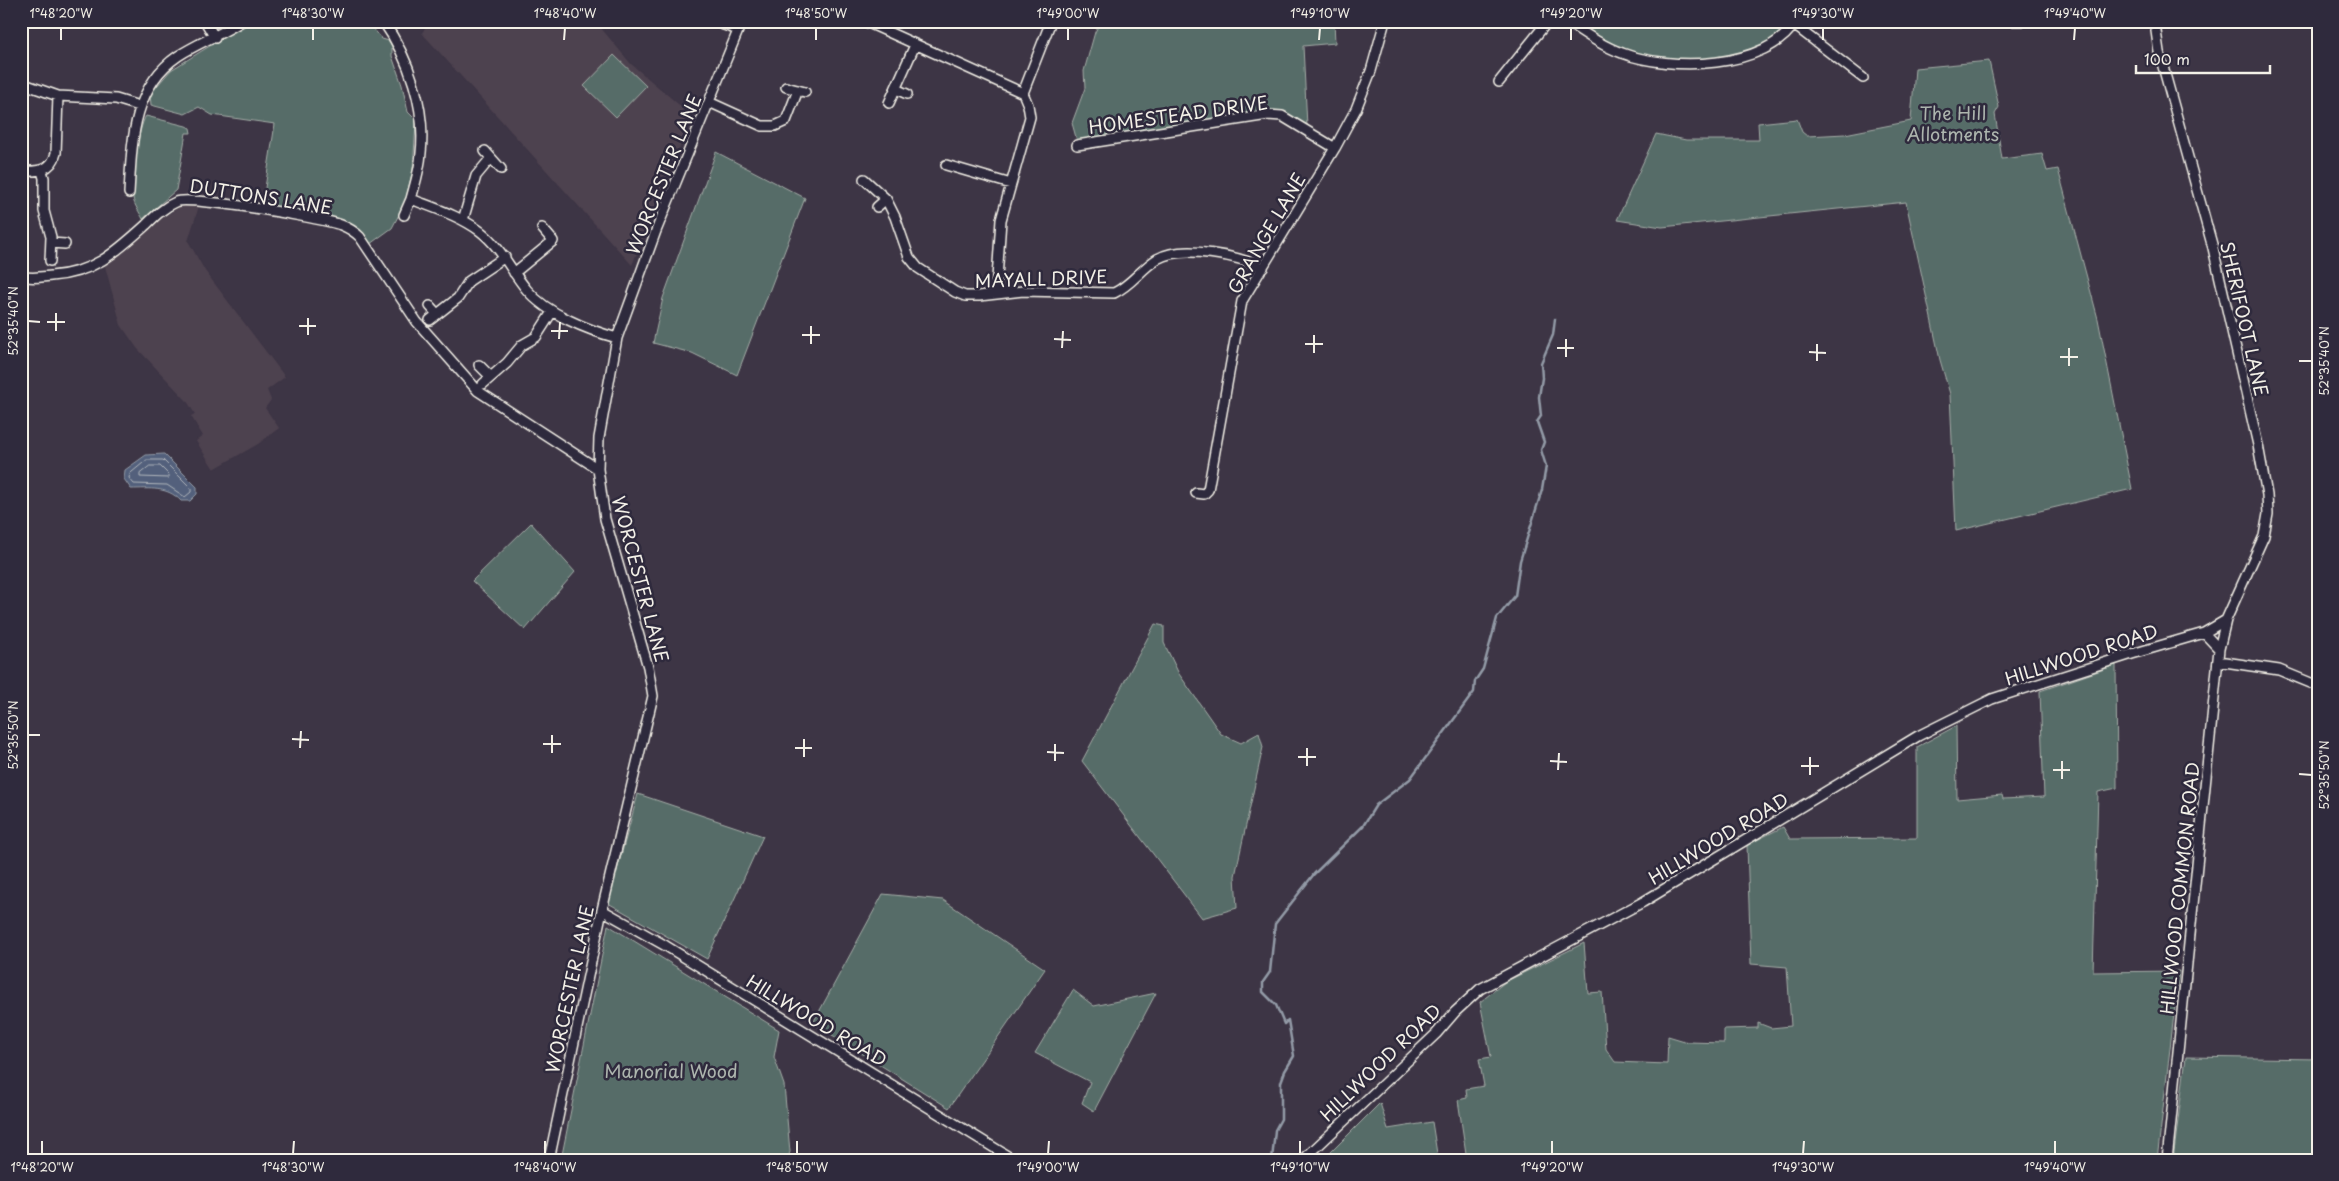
<svg xmlns="http://www.w3.org/2000/svg" width="2339" height="1181" font-family="'Playpen Sans',sans-serif">
<style>
.built{fill:#4e424f}
.green{fill:#566c68;stroke:#a5aea8}
.water{fill:#52617c;stroke:#939ba7}
.lines{fill:none;stroke-linecap:round;stroke-linejoin:round}
.shore{stroke:#b3b7bd;stroke-width:1}
.stream{stroke:#939ba7;stroke-width:2.5}
.minor-casing{stroke:#f4f1e8;stroke-width:12}
.minor{stroke:#2f2a3d;stroke-width:9}
.ticks{fill:none;stroke:#f4f1e8;stroke-width:2}
.labels{text-anchor:middle;dominant-baseline:central;stroke-width:5;stroke-linejoin:round;paint-order:stroke}
.park-label{font-size:18px;fill:#adb5ae;stroke:#2f2a3d}
.street-label{font-size:18px;fill:#f4f1e8;stroke:#2f2a3d}
.neatline{fill:none;stroke:#f4f1e8;stroke-width:2}
.ticks-label{font-size:12px;text-anchor:middle;fill:#f4f1e8}
</style>
<rect width="100%" height="100%" fill="#3d3545"/>
<filter id="ink" filterUnits="userSpaceOnUse"><feTurbulence type="fractalNoise" baseFrequency=".02" numOctaves="2"/><feDisplacementMap in="SourceGraphic" scale="10" xChannelSelector="R" yChannelSelector="G"/><feConvolveMatrix kernelMatrix="1 2 1 2 8 2 1 2 1" color-interpolation-filters="sRGB"/></filter>
<g filter="url(#ink)">
<path class="built" d="M429,21H595L631,64L678,104L693,115L632,265L422,33Z
M184,204L199,206L188,241L205,271L285,377L267,390L271,400L265,408L279,428L258,444L214,469L196,441L203,436L191,416L195,414L187,401L137,348L121,325L105,266L161,219Z"/>
<path class="green" d="M250,21H367L382,39L389,41L392,46V56L402,85L408,112L415,119L416,123L413,169L405,203L392,228L370,244L362,232L344,223L262,207L275,124L212,115L199,107L185,114L151,105L150,94L171,70Z
M1101,21H1155L1159,24L1174,21H1334L1335,43L1303,46L1307,126L1287,114L1274,110L1077,141L1072,123L1085,88L1084,71L1095,32Z
M1573,21H1791C1761,59 1693,68 1649,57C1621,50 1597,36 1573,21Z
M614,55L646,86L616,117L584,86Z
M1989,61L1999,107L1995,114L2002,159L2042,154L2047,171L2058,169L2098,319L2132,489L1956,531L1950,394L1940,360L1906,202L1662,227L1617,220L1656,134L1686,140H1759L1758,123L1797,119L1802,132L1807,136L1845,134L1911,121L1915,68Z
M146,116L186,126L190,128L191,133H186L176,190L143,219C140,213 134,205 133,198C130,185 138,127 146,116Z
M716,152L805,198L737,375L692,353L653,343L663,298Z
M531,523L575,572L525,630L472,581Z
M1155,624L1164,626V643L1179,674L1221,734L1241,743L1259,733L1263,747L1235,876L1237,908L1202,918L1082,761Z
M2116,665L2117,788L2098,792L2093,972L2179,971L2157,1160H1467L1458,1100L1467,1098L1466,1089L1484,1086L1479,1059L1491,1057L1480,1002L1505,982L1584,943L1588,993L1602,992L1606,1049L1615,1062L1667,1064L1668,1036L1688,1042L1724,1043V1029L1758,1028V1023L1771,1028L1791,1026L1787,967L1751,964L1747,845L1783,827L1790,839L1917,838V747L1956,726L1957,799L2002,795L2003,799L2044,797L2040,691Z
M638,794L763,836L707,959L608,903Z
M883,894L943,900L1045,969L949,1108L813,1023Z
M608,925L779,1030L774,1057L784,1085L790,1152L787,1160H561Z
M1073,990L1094,1006L1156,993L1094,1111L1082,1103L1090,1082L1035,1053Z
M2186,1057L2318,1059V1160H2173Z
M1380,1103L1388,1129L1432,1122L1438,1160H1323Z"/>
<path class="water" d="M164,454L197,487V494L190,501H181C167,486 150,489 131,489L124,479L125,470L146,455Z"/>
<g class="lines">
<path class="shore" d="M147,460H163L191,488V492L185,497L167,485L134,484L129,478L130,474Z
M150,466H160L169,475V478L140,477V474Z"/>
<path class="stream" d="M1272,1160L1275,1130L1281,1119V1082L1285,1071L1294,1056L1288,1020L1284,1024L1276,1005L1263,992V982L1270,972L1275,924L1278,920L1314,874L1363,826L1376,805L1410,779L1474,692L1475,681L1483,669L1497,618L1515,596L1520,561L1542,490L1546,466L1541,450L1544,442L1537,422L1541,416L1539,397L1542,378L1541,363L1553,335L1555,319"/>
<defs>
<path id="minor" d="M205,21L215,38
M383,21C409,58 426,108 421,153C420,169 415,184 411,199C434,208 460,216 480,231C501,247 511,271 527,290C547,314 588,330 617,338
M713,21L738,30
M864,21L1023,93L1028,105L1030,117L1001,220L996,293
M1566,21C1584,33 1602,46 1622,53C1669,71 1768,70 1796,21
M1994,21H2025
M2156,21V31L2159,52L2213,248L2258,445L2267,495L2268,514L2264,536L2226,620L2219,649L2167,1160
M1794,25L1863,78
M1499,82L1548,21
M21,83L58,96L116,99L139,106
M786,87L805,92
M896,89L907,94
M1023,93L1051,21
M709,102L762,126H775L786,121L798,90
M889,103L915,45
M1077,145L1268,115L1282,116L1335,148
M485,151L501,169
M946,165L1011,184
M21,171C37,172 52,171 56,153L58,96
M42,171L44,178V211L51,237L50,261
M864,179L886,199L895,217L909,257L918,268L955,292L965,296H979L1023,291L1114,293C1131,285 1141,269 1157,259C1181,244 1240,256 1263,268
M129,193C132,143 132,87 178,56C198,43 222,34 242,21
M877,207L886,199
M404,215L411,199
M463,220L476,176L491,158
M51,243L65,244
M514,273L553,241L542,228
M21,276C31,279 41,277 51,276C94,273 116,252 146,225C155,216 164,207 176,202C188,195 322,218 341,225C349,228 354,231 360,237L417,322L478,391L598,469
M430,306L437,314
M430,320L458,298L469,281L505,257
M479,365L491,377
M483,384L507,363L522,345L536,337L552,312
M1196,493L1204,494L1208,490L1242,301L1335,148L1356,109L1371,71L1385,21
M2204,633L2219,649
M2218,661L2279,670L2318,686
M602,910L666,946L1014,1160
M549,1160L602,910L653,696L648,667L605,519L598,469L599,438L617,338L656,231L742,21
M1303,1160L1436,1034L1455,1012L1480,989L1643,902L1918,736L1992,699L2132,654L2204,633L2226,620"/>
</defs>
<use href="#minor" class="minor-casing"/>
<use href="#minor" class="minor"/>
</g>
</g>
<path class="ticks" d="M61,40V28M313,40V28M564,40L565,28M816,40V28M1068,40V28M1319,40L1320,28M1571,40V28M1823,40V28M2074,40L2075,28M28,321L40,322M47,322H65M299,326H316M56,331V313M551,331H568M308,335V318M802,335H820M559,339L560,322M1054,339L1071,340M811,344V326M1305,344H1323M1062,348L1063,331M1557,348H1574M1809,352L1826,353M1314,353V335M1566,357V339M2060,357H2078M1817,361V344M2299,361H2312M2069,366V348M28,735H40M292,739L309,740M543,744H561M300,748L301,731M795,748H812M1047,752L1064,753M552,753V735M804,757V739M1298,757H1316M1055,761V744M1550,761L1567,762M1307,766V748M1801,766H1819M1558,770L1559,753M2053,770H2070M2299,774L2312,775M1810,775V757M2062,779V761M42,1154V1141M293,1154L294,1141M545,1154V1141M797,1154V1141M1048,1154L1049,1141M1300,1154V1141M1552,1154V1141M1803,1154L1804,1141M2055,1154V1141"/>
<g class="labels">
<g class="park-label">
<text x="1953" y="112">The Hill<tspan x="1953" dy="21">Allotments</tspan></text>
<text x="671" y="1070">Manorial Wood</text>
</g>
<g class="street-label">
<text transform="translate(1178 114) rotate(-8)">HOMESTEAD DRIVE</text>
<text transform="translate(663 174) rotate(-68)">WORCESTER LANE</text>
<text transform="translate(261 196) rotate(9)">DUTTONS LANE</text>
<text transform="translate(1266 233) rotate(-60)">GRANGE LANE</text>
<text transform="translate(1041 278) rotate(-2)">MAYALL DRIVE</text>
<text transform="translate(2245 319) rotate(77)">SHERIFOOT LANE</text>
<text transform="translate(641 579) rotate(75)">WORCESTER LANE</text>
<text transform="translate(2081 654) rotate(-18)">HILLWOOD ROAD</text>
<text transform="translate(1718 838) rotate(-31)">HILLWOOD ROAD</text>
<text transform="translate(2179 888) rotate(-84)">HILLWOOD COMMON ROAD</text>
<text transform="translate(569 989) rotate(-78)">WORCESTER LANE</text>
<text transform="translate(817 1020) rotate(31)">HILLWOOD ROAD</text>
<text transform="translate(1380 1062) rotate(-44)">HILLWOOD ROAD</text>
</g>
</g>
<rect width="2339" height="1181" fill="none" stroke="#2f2a3d" stroke-width="55"/>
<path d="M2136 65v8h134v-8" fill="none" stroke="#f4f1e8" stroke-width="2.5"/>
<text x="2144" y="65" font-size="15" fill="#f4f1e8" stroke="#2f2a3d" stroke-width="4" paint-order="stroke">100 m</text>
<rect x="28" y="28" width="2284" height="1126" class="neatline"/>
<g class="ticks-label">
<text x="61" y="18">1°48'20"W</text>
<text x="313" y="18">1°48'30"W</text>
<text x="565" y="18">1°48'40"W</text>
<text x="816" y="18">1°48'50"W</text>
<text x="1068" y="18">1°49'00"W</text>
<text x="1320" y="18">1°49'10"W</text>
<text x="1571" y="18">1°49'20"W</text>
<text x="1823" y="18">1°49'30"W</text>
<text x="2075" y="18">1°49'40"W</text>
<text transform="translate(14 321) rotate(-90)" y="4">52°35'40"N</text>
<text transform="translate(2325 361) rotate(-90)" y="4">52°35'40"N</text>
<text transform="translate(14 735) rotate(-90)" y="4">52°35'50"N</text>
<text transform="translate(2325 775) rotate(-90)" y="4">52°35'50"N</text>
<text x="42" y="1172">1°48'20"W</text>
<text x="293" y="1172">1°48'30"W</text>
<text x="545" y="1172">1°48'40"W</text>
<text x="797" y="1172">1°48'50"W</text>
<text x="1048" y="1172">1°49'00"W</text>
<text x="1300" y="1172">1°49'10"W</text>
<text x="1552" y="1172">1°49'20"W</text>
<text x="1803" y="1172">1°49'30"W</text>
<text x="2055" y="1172">1°49'40"W</text>
</g>
</svg>
